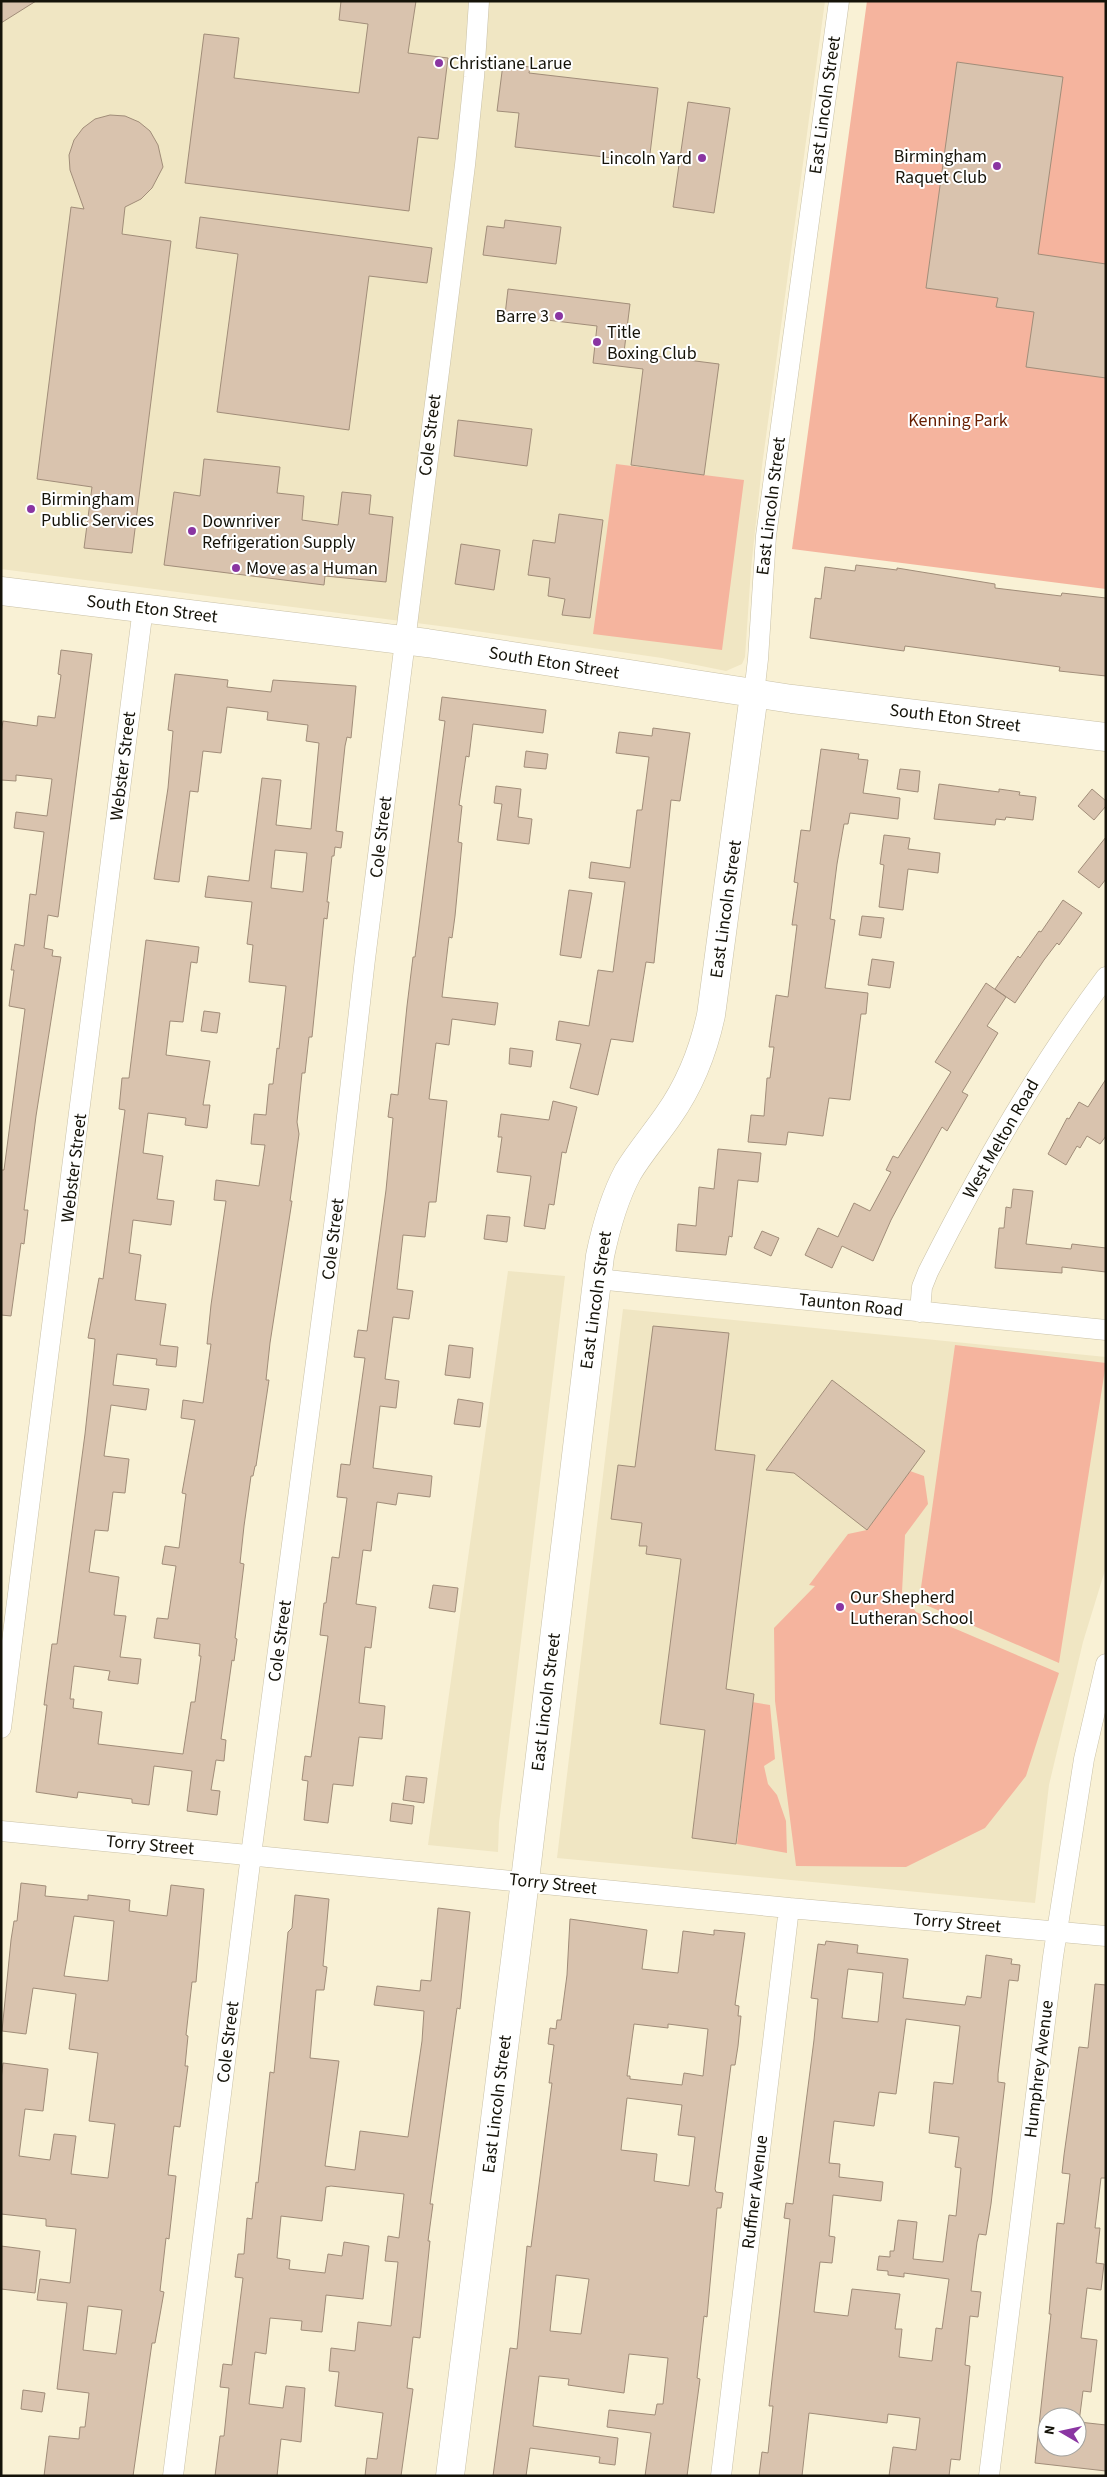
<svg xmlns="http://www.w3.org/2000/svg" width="1107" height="2477" font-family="'Source Sans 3',sans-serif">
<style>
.built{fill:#f0e6c3}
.green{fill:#f5b49e}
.building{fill:#d9c3ae;stroke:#a18d79;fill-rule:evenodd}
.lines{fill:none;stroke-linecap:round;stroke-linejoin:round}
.street-casing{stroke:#c9c1a7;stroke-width:21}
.secondary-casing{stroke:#c9c1a7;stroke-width:29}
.street{stroke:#fff;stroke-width:20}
.secondary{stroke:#fff;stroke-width:28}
.poi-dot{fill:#8a35a2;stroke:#fff;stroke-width:2}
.labels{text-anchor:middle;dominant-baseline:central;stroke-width:4;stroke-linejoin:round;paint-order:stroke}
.poi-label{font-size:18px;fill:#151309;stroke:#fff;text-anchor:start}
.street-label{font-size:18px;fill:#151309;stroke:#fff}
.park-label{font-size:18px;fill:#671d00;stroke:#fff}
</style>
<rect width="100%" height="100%" fill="#f9f1d5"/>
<path class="built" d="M1,1H825L762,466L751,569L745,657L742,664L726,671L662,658L455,628L1,569Z
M508,1271L565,1276L499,1823L498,1852L428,1845Z
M623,1309L1106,1357V1567L1083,1642L1049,1785L1035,1903L557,1858Z"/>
<path class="green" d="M867,1H1106V589L792,549Z
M616,464L744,480L722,650L593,634Z
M955,1345L1106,1363L1059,1663L919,1602Z
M910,1471L924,1476L928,1504L905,1535L902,1592L916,1612L1059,1673L1026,1776L985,1828L906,1867L796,1866L775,1701L774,1628L815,1586L809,1585L848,1534L867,1530Z
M752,1702L770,1705L775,1759L764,1766L768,1784L777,1795L786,1821L787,1853L737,1844Z"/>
<path class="building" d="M1,1H36L1,23Z
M341,1H416L408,53L448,58L438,139L418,137L409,211L185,183L204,34L239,38L234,78L359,93L368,24L339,20Z
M957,62L1063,77L1038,254L1106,264V378L1026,367L1034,312L996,307L998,298L926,288Z
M503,64L530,67L529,73L658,88L649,162L515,147L519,113L497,111Z
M688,102L730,108L714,213L673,207Z
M110,115L125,116L139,122L150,131L158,145L163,167L152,188L141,199L125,207L122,234L171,241L132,553L84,548L92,487L37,479L71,207L84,209L70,170L69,155L74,140L83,128L95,119Z
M200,217L432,248L427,283L369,276L349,430L217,412L238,254L196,248Z
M505,220L561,227L556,264L483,255L487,226L504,228Z
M508,289L630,304L624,352L719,364L704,475L631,465L643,369L593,363L597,326L505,315Z
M458,420L532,429L527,466L454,456Z
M204,459L280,467L277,493L304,496L302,520L338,525L342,492L371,495L369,514L393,517L386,582L325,576L324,585L164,565L174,492L200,496Z
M559,514L603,520L590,618L562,615L565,599L548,596L550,578L528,575L533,540L555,543Z
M461,544L500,550L494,590L455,584Z
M856,565L897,570V568L995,584V588L1061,596L1062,593L1106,598V676L1059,671L1060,667L905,646L904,651L810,638L815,598L821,599L825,567L855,571Z
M61,650L92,654L58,917L48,915L44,948L53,950L52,956L61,957L36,1116L24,1210H28L24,1244L21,1243L11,1316L1,1315V1170H4L25,1009L9,1006L14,970H11L15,944L24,946L30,894L36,895L44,832L14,828L16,812L47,816L52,779L16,775V781L1,780V734L3,721L37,726L38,716L55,718L61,675L58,674Z
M175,674L228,680L227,687L271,692L273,680L356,686L351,738L347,737L345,746L336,831L343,832L341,848L335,847L334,856H332L327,902H329L327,919L324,918L312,1037H309L305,1073H302L297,1122L299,1134L290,1201H292L270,1343L266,1380H269L256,1466H255L253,1476H251L244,1526L240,1563L244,1564L235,1638L237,1639L234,1661L232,1660L221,1739L226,1740L224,1761L216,1760L211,1790L220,1791L217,1815L187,1811L192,1771L154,1766L149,1805L132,1803V1799L78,1792L77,1798L36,1792L47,1705H44L52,1644H57L85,1434L94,1351L95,1339L88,1338L99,1278L103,1279L125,1110L119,1109L122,1078H129L146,940L199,947L197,963L191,962L183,1022L170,1021L166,1055L210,1061L203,1105H210L207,1128L185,1125L186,1118L148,1113L143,1153L163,1156L157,1199L174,1201L171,1225L133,1220L129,1253L141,1255L135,1300L166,1304L160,1345L178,1347L176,1367L156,1365L157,1359L117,1354L113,1385L149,1389L146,1410L111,1405L104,1456L129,1459L125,1493L113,1492L108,1531L95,1530L89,1572L119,1577L114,1615L126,1616L120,1657L141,1659L138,1684L108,1680L110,1671L74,1666L70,1699H74L73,1708L102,1712L98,1744L183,1754L191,1702H195L201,1656H199L200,1644L154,1638L157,1618L168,1619L176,1566L162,1564L165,1546L179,1548L186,1494L182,1493L195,1420L181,1418L183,1400L203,1403L211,1344H207L211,1305L226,1201L214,1200L216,1180L259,1186L265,1145L251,1144L254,1114L266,1115L269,1084H273L277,1048L279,1049L286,986L249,982L253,945L247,944L252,902L205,897L208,876L249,881L262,778L281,780L276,825L311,829L319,743L306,741L308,725L267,720L268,712L227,707L221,753L203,751L198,792L190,791L179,882L154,879L168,788L173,731L168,730ZM275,850L307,853L303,892L271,888Z
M442,697L546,710L543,733L473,724L469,757L466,756L459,805L462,806L458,842L462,843L455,916L452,938L449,937L442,997L498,1003L495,1025L452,1019L449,1045L436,1043L429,1099L447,1101L436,1202H429L425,1237L403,1235L397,1289L413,1291L409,1319L393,1317L385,1379L399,1381L396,1408L380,1406L373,1468L432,1476L430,1497L398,1493L396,1505L377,1502L371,1551L363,1550L356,1604L376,1607L371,1648L365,1647L359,1703L385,1706L382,1739L359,1737L353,1786L333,1784L328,1823L304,1820L308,1781L302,1780L305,1756L311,1757L328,1636L320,1635L324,1603H326L332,1557L339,1558L347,1498L337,1497L341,1464L350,1465L365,1358L354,1357L358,1330L367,1331L386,1190L393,1118L388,1117L391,1094L398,1095L407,1006L413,957H415L445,721L439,720Z
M653,728L690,733L680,801L671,800L654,963L646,962L633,1042L611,1039L598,1095L570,1088L581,1044L556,1040L559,1021L589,1026L598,970L613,972L625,882L589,878L591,862L630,868L637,810H642L649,757L616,753L619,732L652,736Z
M821,749L859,754L858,759L868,760L863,793L900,798L898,819L850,813L848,824H844L837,864L830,919L835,920L825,988L868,993L866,1014H861L850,1100L829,1098L823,1136L788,1132L786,1145L748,1142L751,1115L764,1116L767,1078H770L774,1047H769L776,995L788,997L797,925H792L798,883L794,882L801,830L810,831Z
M526,751L548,754L546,769L524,767Z
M900,769L920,771L918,792L897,789Z
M939,784L999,792V789L1020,792L1019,795L1036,797L1033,820L1006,817L1005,820L996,819L995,825L934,819Z
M496,786L521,789L518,817L532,819L529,844L497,840L502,804L494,803Z
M1092,789L1106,801V806L1094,820L1078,806Z
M884,835L910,838L908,849L940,853L938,873L908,869L903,910L879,907L884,865L880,864Z
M1106,837V879L1099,888L1078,872Z
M569,890L592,893L581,958L560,955Z
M1063,900L1082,913L1059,945L1057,943L1044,960L1015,1003L995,989L1018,956L1020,958L1039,931L1041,932Z
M862,916L884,918L881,938L859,935Z
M872,959L894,962L890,988L868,985Z
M986,983L1006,997L987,1026L998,1033L962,1092L968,1095L947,1131L942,1127L908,1188L891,1220L873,1261L842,1246L832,1268L805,1255L818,1228L838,1237L854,1203L870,1211L891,1172L886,1170L893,1156L898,1158L951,1072L935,1062Z
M204,1011L220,1013L217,1033L201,1031Z
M510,1048L533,1051L531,1067L509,1064Z
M1106,1079V1136L1100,1144L1087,1136L1080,1148L1077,1146L1066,1165L1048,1154L1067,1118L1069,1119L1079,1102L1088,1107Z
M553,1101L577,1107L566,1153L562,1152L554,1205L549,1204L545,1229L524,1226L531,1176L497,1172L502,1137H498L501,1114L549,1120Z
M718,1149L761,1153L758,1182L738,1180L732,1237L729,1236L726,1255L676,1251L678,1224L696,1226L699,1187L714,1189Z
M1013,1189L1033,1191L1026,1244L1071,1249L1072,1244L1106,1248V1272L1062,1267V1273L995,1268L999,1228H1004L1006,1207L1011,1208Z
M487,1215L510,1217L507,1242L484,1239Z
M762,1231L779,1238L771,1256L754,1248Z
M653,1326L729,1333L715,1450L755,1455L726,1689L754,1694L736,1844L692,1838L705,1730L660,1724L681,1559L646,1554L647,1546H639L642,1523L611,1519L618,1465L635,1467Z
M449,1345L473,1348L470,1378L445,1375Z
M832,1380L925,1451L867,1530L794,1473L766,1470Z
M458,1399L483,1403L480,1427L454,1424Z
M433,1585L458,1588L455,1612L429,1608Z
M406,1776L427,1778L424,1803L403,1800Z
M392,1803L414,1806L412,1824L390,1821Z
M21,1883L46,1886L45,1896L88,1900V1895L130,1900L129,1911L167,1916L171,1885L204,1889L196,1982H192L186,2035L188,2036L185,2066H188L180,2127L174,2126L168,2175L176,2176L169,2239L166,2238L160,2291L164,2292L155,2343H152L133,2476H44L49,2436L79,2439L80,2427H85L89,2393L57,2389L67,2303L37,2300L40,2279L70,2283L76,2229L46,2226V2219L1,2214V2080L3,2063L48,2069L43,2111L25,2109L19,2156L50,2160L54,2134L76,2136L71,2174L108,2178L115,2124L89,2121L98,2053L69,2049L76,1994L33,1988L26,2034L2,2031L11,1940L14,1921H17ZM74,1916L114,1921L108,1981L64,1976ZM88,2306L122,2310L116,2354L83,2350Z
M295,1895L329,1899L323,1966L327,1967L324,1990H316L310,2058L339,2061L325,2166L355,2170L360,2131L408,2137L422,2041L424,2011L374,2005L377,1986L420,1991L421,1980L431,1981L438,1908L470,1912L460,2009L457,2008L430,2204H433L428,2241H430L420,2338L413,2337L407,2388L413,2389L401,2476H365L367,2458L377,2459L383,2413L335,2406L339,2372L329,2371L331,2348L355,2351L358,2322L391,2326L398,2262L385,2261L388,2236L399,2238L404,2194L331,2186L326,2187L322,2221L281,2216L277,2258L290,2260L289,2269L325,2273L328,2254L342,2256L344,2242L369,2246L363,2299L326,2295L322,2332L301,2330L302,2321L270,2318L266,2354L255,2352L249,2404L283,2408L286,2386L305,2388L301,2442L281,2439L277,2476H215L220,2436H224L229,2388L220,2387L223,2364L232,2365L243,2278L235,2277L238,2254H244L247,2218L252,2219L256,2182L258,2183L270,2072L274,2073L288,1932L292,1928Z
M570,1919L647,1930L642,1969L678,1973L683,1931L714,1935V1930L745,1933L735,2005L739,2006L738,2016H741L738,2046L735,2065H731L715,2189L716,2192L723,2193L721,2208H717L707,2317L704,2316L697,2378L700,2379L687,2476H645L651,2433L607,2427L609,2410L655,2415L657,2404H663L668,2358L629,2354L624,2393L568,2385L569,2379L539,2376L533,2426L618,2438L615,2465L599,2463L600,2457L530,2448L526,2476H493L510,2348L517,2349L527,2246L531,2247L552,2083H549L554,2045L548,2044L550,2028L556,2029L557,2020H561L567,1975ZM634,2024L668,2028V2024L708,2029L703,2076L684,2073L682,2085L630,2079V2076H627ZM627,2098L682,2105L678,2135L695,2137L689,2186L654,2181L657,2154L621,2150ZM556,2275L589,2279L581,2334L550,2331Z
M826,1941L858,1945L857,1953L908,1959L903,1998L965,2005L967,1996L981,1998L986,1955L1012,1959L1011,1964L1020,1965L1018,1981L1009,1980L998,2074V2082L1005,2083L991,2204L986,2235L979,2234L977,2242L971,2291L981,2292L978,2317L970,2316L965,2365L970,2366L960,2460L951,2459L949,2476H889L893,2447L916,2450L920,2418L888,2414L887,2423L809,2413L802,2476H759L762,2452L768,2453L773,2406H769L790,2219L784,2218L786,2203L793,2204L814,2040L818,1999L811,1998L818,1944L825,1945ZM848,1969L883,1973L878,2022L842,2018ZM906,2019L960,2026L953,2084L934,2082L929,2133L959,2137L955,2167L961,2168L956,2216L949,2215L943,2262L913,2259L917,2222L898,2220L894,2251H890V2257L879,2256L877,2270L888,2271V2275L904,2277V2273L949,2279L942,2329L936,2328L932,2361L899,2357L902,2329H895L900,2294L852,2289L848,2316L814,2312L820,2262L832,2263L835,2237L829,2236L833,2195L881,2201L883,2182L839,2177L840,2164L829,2163L834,2121L874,2126L879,2092L896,2094Z
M1095,1984L1106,1985V2178H1101L1095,2228H1100L1096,2263L1104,2264L1101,2290L1087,2288L1081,2338L1097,2340L1091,2392L1083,2391L1079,2422L1106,2425V2471L1035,2463L1051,2314H1049L1057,2223L1064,2224L1070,2174L1062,2173L1064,2155L1079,2047L1088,2048ZM1047,2417H1077V2447H1047Z
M1,2246L40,2251L35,2293L1,2289Z
M23,2390L45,2393L42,2412L21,2409Z"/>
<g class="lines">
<defs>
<path id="street" d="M754,694L758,659L766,536L839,1
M597,1279L1106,1330
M920,1312L922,1287L928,1272C980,1169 1037,1069 1106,977
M1,1728L143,608
M1,1831L789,1908L1106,1936
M173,2476L251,1855L338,1195L365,959L465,165L474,77L479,1
M721,2476L789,1908
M989,2476L1053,1957L1084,1759L1106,1664"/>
<path id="secondary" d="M1,591L427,643L792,699L1106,737
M450,2476L522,1905L600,1256C606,1227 614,1198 628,1172C640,1152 655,1135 668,1116C690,1085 703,1052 711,1015L754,694"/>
</defs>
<use href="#street" class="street-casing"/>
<use href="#secondary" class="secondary-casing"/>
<use href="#street" class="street"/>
<use href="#secondary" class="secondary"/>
</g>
<g class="poi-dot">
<circle cx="439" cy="63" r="5"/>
<circle cx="702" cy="158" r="5"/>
<circle cx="997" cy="166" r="5"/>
<circle cx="559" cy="316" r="5"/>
<circle cx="597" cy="342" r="5"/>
<circle cx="31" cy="509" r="5"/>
<circle cx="192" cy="531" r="5"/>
<circle cx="236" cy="568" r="5"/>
<circle cx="840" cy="1607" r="5"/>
</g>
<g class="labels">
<g class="poi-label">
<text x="449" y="63">Christiane Larue</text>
<text x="987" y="156" text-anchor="end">Birmingham<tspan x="987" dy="21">Raquet Club</tspan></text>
<text x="692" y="158" text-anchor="end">Lincoln Yard</text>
<text x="549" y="316" text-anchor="end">Barre 3</text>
<text x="607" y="332">Title<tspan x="607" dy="21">Boxing Club</tspan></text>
<text x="41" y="499">Birmingham<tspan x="41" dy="21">Public Services</tspan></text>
<text x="202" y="521">Downriver<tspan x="202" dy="21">Refrigeration Supply</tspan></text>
<text x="246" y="568">Move as a Human</text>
<text x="850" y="1597">Our Shepherd<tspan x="850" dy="21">Lutheran School</tspan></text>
</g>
<g class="street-label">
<text transform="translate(825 105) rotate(-82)">East Lincoln Street</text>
<text transform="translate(430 435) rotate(-83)">Cole Street</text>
<text transform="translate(771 506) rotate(-83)">East Lincoln Street</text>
<text transform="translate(152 609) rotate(7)">South Eton Street</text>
<text transform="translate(554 663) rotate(9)">South Eton Street</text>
<text transform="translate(955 718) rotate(7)">South Eton Street</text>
<text transform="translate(123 766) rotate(-83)">Webster Street</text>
<text transform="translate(381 837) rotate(-83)">Cole Street</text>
<text transform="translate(726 909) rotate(-82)">East Lincoln Street</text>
<text transform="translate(1001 1139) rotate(-60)">West Melton Road</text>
<text transform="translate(74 1168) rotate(-83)">Webster Street</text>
<text transform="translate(333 1239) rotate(-83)">Cole Street</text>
<text transform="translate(596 1300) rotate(-82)">East Lincoln Street</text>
<text transform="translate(851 1305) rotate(6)">Taunton Road</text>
<text transform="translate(280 1641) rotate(-82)">Cole Street</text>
<text transform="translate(546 1702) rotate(-83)">East Lincoln Street</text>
<text transform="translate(150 1845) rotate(5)">Torry Street</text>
<text transform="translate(553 1884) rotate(6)">Torry Street</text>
<text transform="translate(957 1923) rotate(5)">Torry Street</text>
<text transform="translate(228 2042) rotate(-83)">Cole Street</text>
<text transform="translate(1039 2069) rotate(-83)">Humphrey Avenue</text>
<text transform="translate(497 2104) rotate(-83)">East Lincoln Street</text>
<text transform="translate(755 2192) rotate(-83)">Ruffner Avenue</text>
</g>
<g class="park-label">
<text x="958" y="420">Kenning Park</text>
</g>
</g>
<rect width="1107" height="2477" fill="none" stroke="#151309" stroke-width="5"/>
<g transform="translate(1062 2432) rotate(279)"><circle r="24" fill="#ffffff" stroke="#a1a19d"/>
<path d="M0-4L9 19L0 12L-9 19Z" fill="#8a35a2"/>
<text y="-8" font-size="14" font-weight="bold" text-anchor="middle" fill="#151309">N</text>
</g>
</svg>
